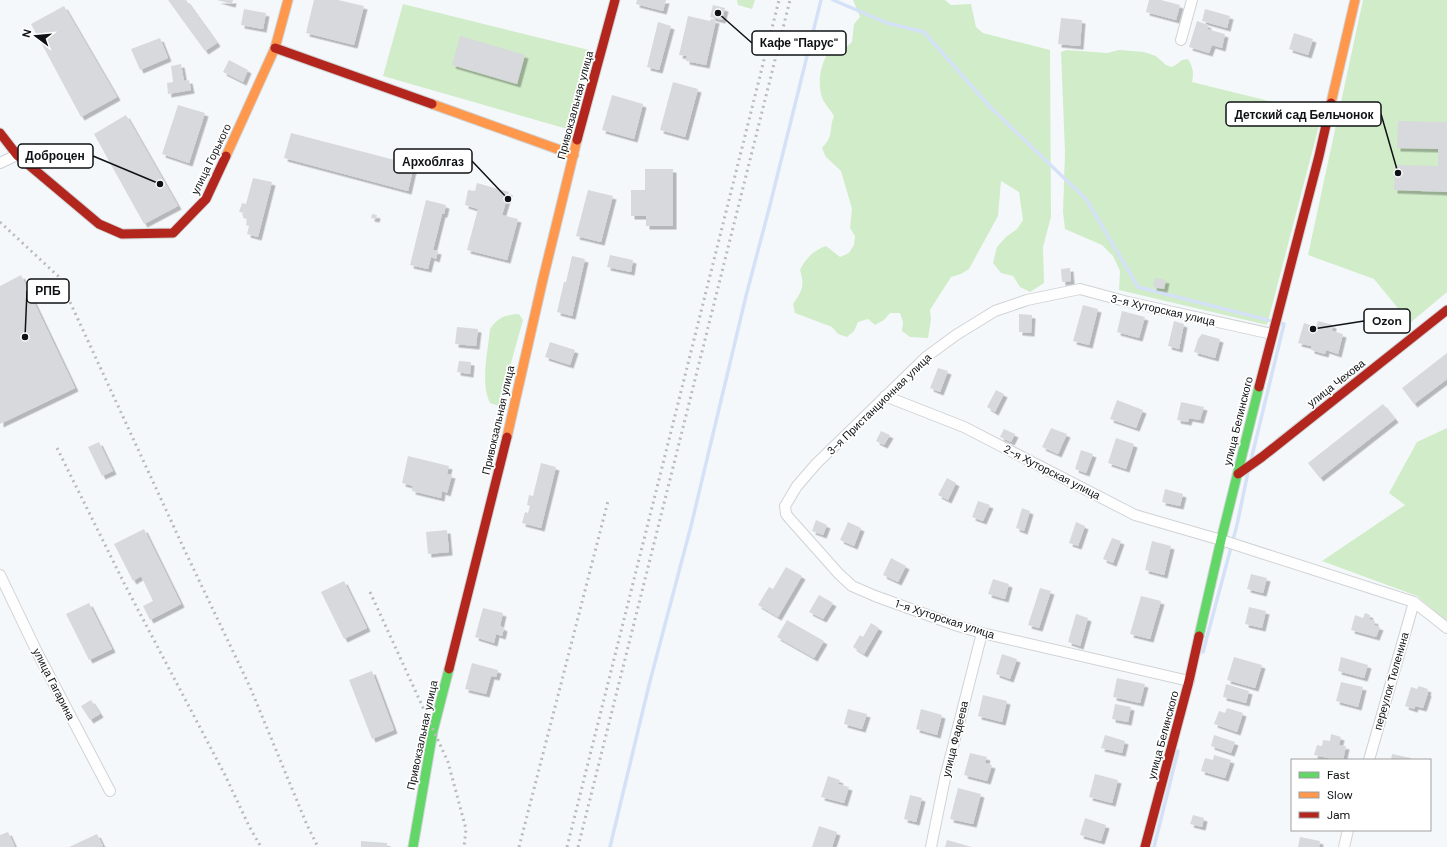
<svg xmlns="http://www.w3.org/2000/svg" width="1447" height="847" font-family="'DM Sans',sans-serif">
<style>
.green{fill:#d1ecc8}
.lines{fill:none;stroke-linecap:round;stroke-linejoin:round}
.stream{stroke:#d4e1f7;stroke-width:3.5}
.building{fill:#d8d9dc;filter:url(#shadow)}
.street-casing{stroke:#d0d3d5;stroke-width:12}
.fast-casing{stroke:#d0d3d5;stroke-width:11}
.slow-casing{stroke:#d0d3d5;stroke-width:11}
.jam-casing{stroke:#d0d3d5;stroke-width:11}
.street{stroke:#fefefe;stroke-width:10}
.fast{stroke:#63d668;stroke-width:9}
.slow{stroke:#ff974d;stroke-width:9}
.jam{stroke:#b3261e;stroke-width:9}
.rail{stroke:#bababa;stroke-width:3;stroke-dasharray:2 4;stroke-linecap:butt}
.labels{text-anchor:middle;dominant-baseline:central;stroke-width:3.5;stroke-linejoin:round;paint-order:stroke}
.street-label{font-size:11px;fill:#0f1214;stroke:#fff}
.leader{fill:none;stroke:#0f1214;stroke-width:1.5}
.callout-dot{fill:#0f1214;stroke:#fff;stroke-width:1.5}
.callout{fill:#fff;stroke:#0f1214;stroke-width:1.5}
.callout-label{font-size:12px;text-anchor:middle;font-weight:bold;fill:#0f1214}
</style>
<defs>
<filter id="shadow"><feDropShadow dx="3.5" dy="3.5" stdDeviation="0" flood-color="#0004"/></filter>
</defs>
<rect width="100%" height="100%" fill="#f5f8fb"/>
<path class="green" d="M737,0H755L752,9L738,5Z
M853,0H945L951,5L971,4L976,27L983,33L1050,50L1051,217L1043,247L1044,283L1030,292L1020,287L1013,276L1001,273L993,263L997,247L1006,237L1017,229L1023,220L1019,192L1001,181L998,216L969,269L961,274L951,277L930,310L931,319L928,338L910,337L902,331L903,322L900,313H890L884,320L875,325L868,319L858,322L854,331L847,337L838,334L832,327L795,313L793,304C802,291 805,286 800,270C805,259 814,250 826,246L840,257L849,253L854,245L855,236L850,228L852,209L841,171L826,157L822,148C835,134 828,131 834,116C831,111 826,105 823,100C816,83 821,62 831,48H845L852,42L854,24L860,17Z
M1363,0H1447V292L1410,323L1374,279L1308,255Z
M403,4L589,50L571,130L383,76Z
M1067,50L1107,53L1119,50L1144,52L1156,56L1166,65L1172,67L1177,64L1182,60L1188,59C1193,67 1194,73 1192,82L1322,114L1267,325L1119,290L1120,271L1113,256L1102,245L1065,229L1063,212L1065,152L1061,52Z
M519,314L523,320L499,406L490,403C480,382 488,352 490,329C498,317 505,315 519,314Z
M1447,428V621L1417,596L1322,561L1405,505L1389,493L1417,442Z"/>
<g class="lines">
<path class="stream" d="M833,0L887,23L924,32L990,107L1086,199L1138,287L1272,321
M1251,460L1284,324L1278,323
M1203,652L1237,525L1248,472
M610,847L649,685L691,526L746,296L770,205L821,0
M1154,847L1178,751"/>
</g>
<path class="building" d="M168,0H186L217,43L205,51Z
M217,0H233L232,4Z
M314,0H338L364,6L354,45L306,33Z
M637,0H666L663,11L636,4Z
M1149,0H1161L1180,5L1176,20L1146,12Z
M713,5L725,8L722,20L710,17Z
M64,6L117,97L81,117L31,24Z
M244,9L266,13L263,29L241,25Z
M1205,9L1230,16L1227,28L1202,21Z
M688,16L710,21L711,19L716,20L706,65L686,61L687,56L679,55Z
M1061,18L1082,20L1080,46L1058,44Z
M1197,21L1208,25L1207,29L1225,34L1222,48L1212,45L1209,53L1189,47Z
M658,22L671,26L659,70L647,67Z
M1294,33L1313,39L1308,55L1289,49Z
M460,36L525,55L517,84L452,65Z
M160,38L168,58L140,70L131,49Z
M229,60L248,70L243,82L223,72Z
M181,64L184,81L189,80L191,90L168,94L167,83L173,82L171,66Z
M673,82L698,89L685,137L660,130Z
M612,95L643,104L634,139L602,130Z
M178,105L205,113L189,163L162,154Z
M126,115L178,206L144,224L94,134Z
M1398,121L1447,122V192L1394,190L1395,165L1438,166V149L1397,148Z
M291,133L414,165L408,191L284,158Z
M645,169H673V226H646V216H631V190H645Z
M253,178L272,182L258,237L247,234L249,226L246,225L247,219L243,218L244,213L239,212L242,203L246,204Z
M477,183L509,192L502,215L518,219L507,260L467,250L478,209L465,205L468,190L475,191Z
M588,190L613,196L601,242L576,236Z
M426,200L446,205L444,214H442L433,250L438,251L436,259L431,257L428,269L410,265Z
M372,214L377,215L376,219L371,218Z
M610,255L633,260L631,272L607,267Z
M572,256L585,259L572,316L557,312L564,282H566Z
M1070,268L1071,281L1062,282L1061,269Z
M21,275L75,388L0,424V286Z
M1155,278L1166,280L1164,289L1153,287Z
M1083,305L1098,309L1089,345L1073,341Z
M1122,311L1145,317L1139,338L1117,332Z
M1019,314L1032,315L1031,333L1019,332Z
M1174,321L1184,324L1179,349L1168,346Z
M1318,321L1333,325L1332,331L1343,334L1338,354L1326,350L1325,354L1311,350V346L1298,343L1304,323L1316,327Z
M457,327L478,329L476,346L455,344Z
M1202,334L1220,339L1215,358L1194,352L1198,339Z
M550,342L575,350L570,365L545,357Z
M1447,353V379L1414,404L1402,388Z
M459,361L471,362L470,374L457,372Z
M938,368L948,371L940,392L930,388Z
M996,390L1004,394L995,412L987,407Z
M1117,400L1143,410L1136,428L1110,419Z
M1181,402L1204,407L1200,420L1189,418L1188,422L1177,420Z
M1383,404L1395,419L1320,478L1308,463Z
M1051,428L1067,434L1058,454L1042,447Z
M1004,429L1015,434L1011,442L1000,437Z
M881,431L890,435L884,445L876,441Z
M1116,438L1134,444L1126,469L1108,463Z
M99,442L113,471L102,476L88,447Z
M1081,450L1093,454L1086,473L1075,469Z
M408,456L449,466L447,474L452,475L447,493L442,491L441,498L412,491L413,486L402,483Z
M541,463L556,467L541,528L522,523L525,512L528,513L530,506L527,505L529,495L533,496Z
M947,478L956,483L948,500L938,495Z
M1165,489L1183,494L1180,506L1162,502Z
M978,501L990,505L983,521L972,517Z
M1022,508L1030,511L1024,531L1016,528Z
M816,520L827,525L823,535L812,531Z
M848,522L861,528L854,546L840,540Z
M1076,522L1085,526L1078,546L1069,543Z
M144,529L181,604L150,620L143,606L153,601L141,576L133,581L114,544Z
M447,530L449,552L428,554L426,532Z
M1112,538L1121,541L1113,563L1103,559Z
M1152,541L1171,546L1164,575L1145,570Z
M891,558L906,566L898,582L883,575Z
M786,567L802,576L778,617L758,605L769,587L773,589Z
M1251,574L1267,578L1263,593L1247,589Z
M993,579L1009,584L1005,599L988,594Z
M344,581L367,628L344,639L321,592Z
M1040,588L1051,591L1039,628L1028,625Z
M819,595L833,603L823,619L809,612Z
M1141,596L1161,601L1150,639L1130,634Z
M89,603L112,649L89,660L66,614Z
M1249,607L1266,611L1262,628L1245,624Z
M483,608L503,613L500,626L504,628L502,636L496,634L494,643L475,637Z
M1365,613L1370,615L1369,619L1375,621L1374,625L1380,627L1376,637L1351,630L1355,615L1363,618Z
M1076,614L1088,618L1080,646L1068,642Z
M787,620L824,641L814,658L777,637Z
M871,623L879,628L864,654L853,647L860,635L863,637Z
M1002,654L1017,659L1010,679L996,674Z
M1234,657L1262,665L1255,688L1227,680Z
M1341,657L1368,665L1364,678L1338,671Z
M472,663L498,670L496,677L491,676L486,694L465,689Z
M372,671L394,730L372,739L349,680Z
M1117,678L1145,684L1140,703L1113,697Z
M1341,682L1363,687L1358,707L1336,701Z
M1226,684L1249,691L1246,703L1223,697Z
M1419,686L1428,689L1427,692L1428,693L1423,708L1415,706L1414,709L1405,706L1411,687L1417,689Z
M983,695L1007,701L1002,722L978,716Z
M91,700L100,714L90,720L81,706Z
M1115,704L1131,707L1128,722L1112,719Z
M1227,708L1243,713L1237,732L1214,724L1219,711L1225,713Z
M848,709L867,714L862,729L844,724Z
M921,709L942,715L937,735L916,729Z
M1331,734L1341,737L1339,745L1346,746L1343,760H1337L1314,755L1317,745L1322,746L1323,740L1330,741Z
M1105,735L1125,741L1122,753L1101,748Z
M1214,735L1235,742L1231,753L1211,746Z
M970,753L987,757L985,763L992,765L987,781L964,775Z
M1392,754L1411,758L1410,760H1391Z
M1214,755L1231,760L1225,778L1201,771L1205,758L1213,760Z
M1095,774L1118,780L1112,803L1089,797Z
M828,776L840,780L838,784L849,787L844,803L821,797Z
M958,788L981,794L973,824L950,819Z
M910,795L922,798L916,822L904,819Z
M1193,815L1204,818L1202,827L1190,824Z
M1085,818L1106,825L1101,841L1080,835Z
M819,826L837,832L832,847H812Z
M8,832L15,847H0V835Z
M97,834L103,846L100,847H69Z
M1300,837L1320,841L1319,847H1298Z
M947,840L972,847H945Z
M361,841L387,843V847H361Z"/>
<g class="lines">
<defs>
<path id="street" d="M1181,40L1192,0
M0,163L17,155
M885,396L964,427L1135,515L1221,540L1414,602L1447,628
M0,575L37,652L110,791
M1189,681L982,633L958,626L875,596L852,586L839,574L790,519L786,514L785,506L797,486L816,464L926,357L956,335L995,311L1027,300L1080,289L1128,302L1272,334
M1369,760L1414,602
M931,847L945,778L982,633
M1344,847L1348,830"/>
<path id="fast" d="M1199,636L1221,540L1259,387
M413,847L433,731L449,669"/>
<path id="slow" d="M1331,103L1355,0
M432,104L574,155
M226,156L275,48L288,0
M507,437L543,279L577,140"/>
<path id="jam" d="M275,48L432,104
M0,133L17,155L99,224L122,234L173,233L206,199L226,156
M577,140L615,0
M1259,387L1319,156L1331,103
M1238,474L1262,457L1447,310
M449,669L507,437
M1145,847L1189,681L1199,636"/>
</defs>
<use href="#street" class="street-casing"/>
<use href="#fast" class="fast-casing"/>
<use href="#slow" class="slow-casing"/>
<use href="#jam" class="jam-casing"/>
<use href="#street" class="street"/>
<use href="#fast" class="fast"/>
<use href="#slow" class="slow"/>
<use href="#jam" class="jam"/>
<path class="rail" d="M0,222L58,276L185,551L250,687L307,825L318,847
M57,448L125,585L225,775L249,826L261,847
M370,592L448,762L466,829L464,847
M519,847L608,501
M567,847L779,0
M578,847L790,0"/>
</g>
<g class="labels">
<g class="street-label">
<text transform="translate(575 105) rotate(-75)">Привокзальная улица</text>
<text transform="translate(211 159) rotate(-64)">улица Горького</text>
<text transform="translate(1163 310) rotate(13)">3-я Хуторская улица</text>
<text transform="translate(1336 383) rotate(-38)">улица Чехова</text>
<text transform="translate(879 404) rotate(-44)">3-я Пристанционная улица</text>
<text transform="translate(498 420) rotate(-77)">Привокзальная улица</text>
<text transform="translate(1238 421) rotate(-76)">улица Белинского</text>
<text transform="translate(1052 472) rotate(27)">2-я Хуторская улица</text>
<text transform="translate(945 619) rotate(18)">1-я Хуторская улица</text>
<text transform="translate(1391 681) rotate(-74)">переулок Тюленина</text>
<text transform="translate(54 684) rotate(63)">улица Гагарина</text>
<text transform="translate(422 735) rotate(-78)">Привокзальная улица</text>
<text transform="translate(1163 735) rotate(-75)">улица Белинского</text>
<text transform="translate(955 739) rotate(-76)">улица Фадеева</text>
</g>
</g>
<path class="leader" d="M718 13L752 43M1398 173L1381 114M160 184L93 156M508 199L472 161M25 337L27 291M1313 329L1364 321"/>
<g class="callout-dot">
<circle cx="718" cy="13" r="4"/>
<circle cx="1398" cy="173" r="4"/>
<circle cx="160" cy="184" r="4"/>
<circle cx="508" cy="199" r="4"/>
<circle cx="25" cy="337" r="4"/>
<circle cx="1313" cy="329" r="4"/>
</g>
<g class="callout">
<rect x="752" y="31" width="94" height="24" rx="4"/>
<rect x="1226" y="102" width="155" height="24" rx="4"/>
<rect x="18" y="144" width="75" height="24" rx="4"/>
<rect x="394" y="149" width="78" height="24" rx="4"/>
<rect x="27" y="279" width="42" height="24" rx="4"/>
<rect x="1364" y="309" width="46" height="24" rx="4"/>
</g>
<g class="callout-label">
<text x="799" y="47">Кафе "Парус"</text>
<text x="1304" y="119">Детский сад Бельчонок</text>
<text x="55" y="160">Доброцен</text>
<text x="433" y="166">Архоблгаз</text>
<text x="48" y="295">РПБ</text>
<text x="1387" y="325">Ozon</text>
</g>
<rect x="1291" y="759" width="140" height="72" fill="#ffffff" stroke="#9fa0a1"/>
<rect x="1299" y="772" width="20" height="6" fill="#63d668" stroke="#9fa0a1"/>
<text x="1327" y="779" font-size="12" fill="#0f1214">Fast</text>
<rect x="1299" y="792" width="20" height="6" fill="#ff974d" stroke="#9fa0a1"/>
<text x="1327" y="799" font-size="12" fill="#0f1214">Slow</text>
<rect x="1299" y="812" width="20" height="6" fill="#b3261e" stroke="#9fa0a1"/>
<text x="1327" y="819" font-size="12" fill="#0f1214">Jam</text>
<g transform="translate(36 36) rotate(286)" stroke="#ffffff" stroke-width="3" paint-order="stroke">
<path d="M0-3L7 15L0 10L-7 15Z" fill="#0f1214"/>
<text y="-6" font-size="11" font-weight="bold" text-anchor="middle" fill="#0f1214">N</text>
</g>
</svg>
